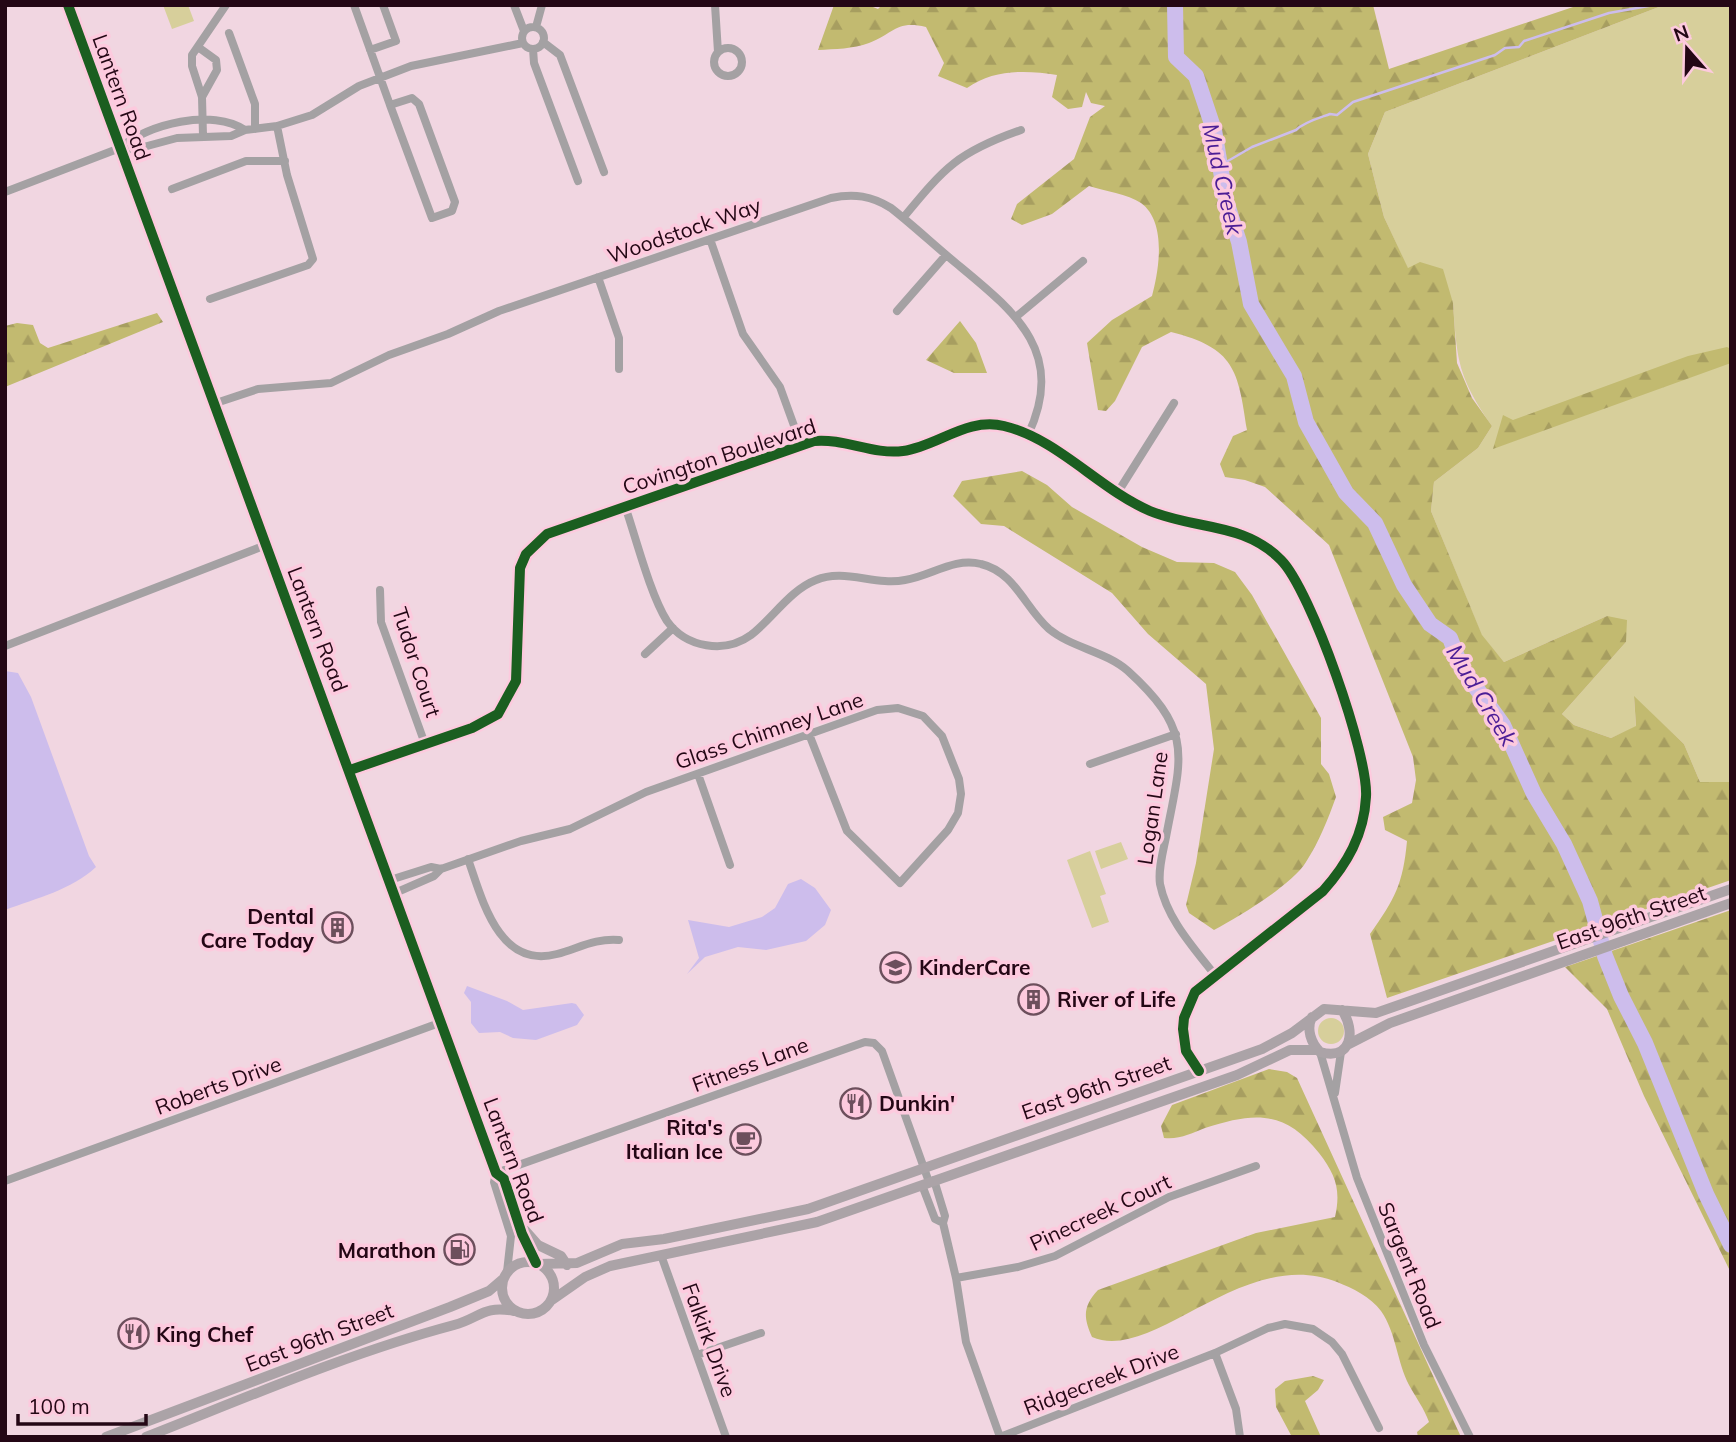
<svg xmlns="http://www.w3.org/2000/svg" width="1736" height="1442" font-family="Mulish,sans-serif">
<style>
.green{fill:#d7cf9b}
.forest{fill:url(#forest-firs)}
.water{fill:#cdbdec}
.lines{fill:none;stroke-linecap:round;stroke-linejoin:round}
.stream{stroke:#cdbdec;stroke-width:2.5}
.river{stroke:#cdbdec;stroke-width:16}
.minor{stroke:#a4a1a3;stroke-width:8}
.major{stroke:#aba3a7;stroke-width:10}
.cycleway-casing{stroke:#fdcade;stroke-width:15}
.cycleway{stroke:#1b5e20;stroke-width:10}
.labels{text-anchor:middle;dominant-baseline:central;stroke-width:7;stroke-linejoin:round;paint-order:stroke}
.street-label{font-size:21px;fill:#240715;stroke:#fdcade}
.poi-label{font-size:21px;font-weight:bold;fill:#240715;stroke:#fdcade;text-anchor:start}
.water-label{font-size:23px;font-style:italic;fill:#4b1d96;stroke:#fdcade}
</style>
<defs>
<pattern id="forest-firs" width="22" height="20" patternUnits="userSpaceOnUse" patternTransform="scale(1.75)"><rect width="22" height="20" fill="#c2ba70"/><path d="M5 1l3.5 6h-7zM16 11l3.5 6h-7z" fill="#a79e60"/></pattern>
</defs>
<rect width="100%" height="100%" fill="#f1d6e1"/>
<path class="green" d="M163,5H188L194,21L172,29Z
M1664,5H1731V782H1700L1684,744L1634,697L1636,727L1611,738L1574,725L1562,714L1626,642L1607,616L1504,662L1482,636L1431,511L1434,482L1478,448L1492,426C1458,377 1457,361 1453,303L1408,269L1384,217L1368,154L1385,112Z
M1121,842L1128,859L1101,869L1095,851Z
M1090,851L1106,894L1100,896L1109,922L1092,928L1067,860Z
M1318 1031a13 13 0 1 1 26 0a13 13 0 1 1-26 0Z"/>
<path class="forest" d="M834,5H868L878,9L882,5H1373L1389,69L1579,5H1664L1385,112L1368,154L1384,217L1408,268L1420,262L1443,269L1453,303L1457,363L1472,398L1492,426L1478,448L1434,482L1431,511L1482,635L1504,662L1607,616L1627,620L1626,642L1562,714L1574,725L1611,738L1636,726L1634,696L1684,744L1700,782H1731V880L1387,998L1370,934C1395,899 1403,884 1407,841L1385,830L1383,817L1412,803L1416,780L1413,757L1329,545L1265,487L1245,480L1225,477L1220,464L1233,436L1247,430C1238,370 1235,348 1171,332L1142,347L1115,401L1106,411L1098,410L1087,343L1112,320L1152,296C1159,270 1167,222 1141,203C1128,194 1104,191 1089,186L1052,214L1022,225L1011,219L1017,204L1074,159L1090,117L1105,106L1091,103L1086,92L1082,107L1068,109L1052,97L1057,75C1026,70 994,69 967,88L938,76L944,63L926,27C895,20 894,34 869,43C853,49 835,49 818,50Z
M157,313L163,322L5,387V326L17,323L33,325L40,343L48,348Z
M960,321L976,343L987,373H954L926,360Z
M1727,347L1731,349V363L1493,449L1503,415L1513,420L1688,356Z
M1022,471L1047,485L1072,507L1142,547L1177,562L1214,563L1235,572L1252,595L1321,718V764L1329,774L1336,797C1328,819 1319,842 1306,862C1292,885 1238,917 1214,930L1189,913L1186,905L1196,863L1214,749L1206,684L1148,634L1112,593L1004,526L981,524L953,496L962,481Z
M1731,910V1273L1644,1096L1607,1009L1565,967Z
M1269,1069L1287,1072L1297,1078L1461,1437H1418L1417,1432L1429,1422C1424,1408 1416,1398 1409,1385C1397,1362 1396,1332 1381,1311C1371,1297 1352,1288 1337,1282C1243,1245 1153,1364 1092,1337C1083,1317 1083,1306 1098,1290L1256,1233L1335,1217C1341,1190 1336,1175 1319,1153C1285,1110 1255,1112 1205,1128C1192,1133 1179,1140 1164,1138L1161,1126L1172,1105Z
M1313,1376L1324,1380L1318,1390L1305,1401L1321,1437H1292L1276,1407L1275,1389L1285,1381Z"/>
<path class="water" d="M5,671L18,673L31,697L89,856L96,867C71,890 37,898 5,910Z
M801,879L815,888L831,910L825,925L806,941L766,950L738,947L705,957L687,974L699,958L688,920L729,927L762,917L775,908L788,884Z
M467,986L507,1001L523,1010L572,1003L576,1004L584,1015L577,1025L536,1040L513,1038L500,1032L479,1033L471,1023V1002L464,993Z"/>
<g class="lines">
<path class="stream" d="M1221,165L1252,147L1296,130C1304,122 1319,118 1330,114L1337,115L1353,102L1495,55L1505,48L1519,47L1524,41L1609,13L1654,5"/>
<path class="river" d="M1175,5L1176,57L1196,76L1214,130L1226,201L1239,242L1251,304L1294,376L1306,422L1346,493L1375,523L1404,585L1430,624L1450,638L1461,667L1503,725L1534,794L1564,844L1590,901L1605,956L1621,996L1645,1043L1706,1194L1731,1245"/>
<path class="minor" d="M68,5L496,1173L504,1179L522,1234L536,1263
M354,5L390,105
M514,5L524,31
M715,5L718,52
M522 38a11 11 0 1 1 22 0a11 11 0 1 1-22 0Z
M536,27L542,5
M229,33L255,104V129
M543,42L560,55L604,172
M198,47L216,60L217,70L202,97
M714 62a14 14 0 1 1 28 0a14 14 0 1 1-28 0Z
M533,49L534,63L578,181
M370,50L396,41L383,5
M412,98L419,104L455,202L452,211L432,218L390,105Z
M203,136L202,97L192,66V55L226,5
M120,148C147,124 213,108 245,130
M172,189L246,161H285
M5,192L120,148L136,149L177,138L231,136L245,130L277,126L312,115L359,86L411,66L523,43
M903,218C945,167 958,152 1021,130
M710,239L743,334L780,387L801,445
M598,277L619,338V369
M210,299L308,265L313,259L287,175L277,126
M897,311L946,255
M1017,316L1083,261
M213,404L258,389L331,383L389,355L448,334L499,311L831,198C854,193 872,196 891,208C914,226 935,246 957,264C1015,312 1067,352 1028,435
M1118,492L1174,403
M625,506C636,538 650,594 667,621C686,648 725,654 751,635C773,618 790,590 816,580C844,568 875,586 905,580C931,576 954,557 981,564C1015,572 1025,608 1049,629C1072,648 1105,651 1128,671C1195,732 1181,757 1166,837C1163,852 1158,869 1160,884C1167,919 1193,947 1214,974
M380,590L381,622L425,744
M5,646L266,545
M645,654L673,628
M1090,764L1176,734
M350,770L472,728L498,714L516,681L520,568L526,554L547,534L814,441C844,438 873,455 903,451C938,446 967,417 1004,426C1058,439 1099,489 1150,511C1196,530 1244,522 1281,560C1311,590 1369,756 1366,797C1364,835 1347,864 1323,891L1195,992L1184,1018L1183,1029L1186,1051L1199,1071
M698,774L730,865
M468,859C482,899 499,970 557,954C579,948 596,938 619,940
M390,880L431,867L441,869L521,841L570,829L646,792L877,710L898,708L923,716L942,736L959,779L961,794L958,813L948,830L900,883L847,831L809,734
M395,893L434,876L441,869
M1320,1052L1357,1178L1424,1345L1470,1437
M1335,1093L1341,1052
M496,1173L865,1042L874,1043L882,1051L929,1182
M496,1173L494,1182L511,1236L507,1272
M934,1180L945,1216L943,1223L956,1278L966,1342L1000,1437L1215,1353L1268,1328L1285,1324L1313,1329L1332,1342L1342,1354L1379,1428
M5,1181L442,1022
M922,1185L935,1219L943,1223
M661,1255L726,1437
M956,1278L1018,1267L1055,1256L1169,1197L1256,1166
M1215,1353L1236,1409L1240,1437
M697,1355L761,1333"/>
<path class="major" d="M1312,1017C1306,1029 1311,1043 1320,1052C1352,1061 1356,1031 1342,1010
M1349,1044L1390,1023L1731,903
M523,1228L538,1245L561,1256L567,1265
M502 1288a26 26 0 1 1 52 0a26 26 0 1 1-52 0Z
M539,1264L577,1263L622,1244L664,1239L808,1209L1262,1049L1292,1033L1324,1009L1376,1013L1731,889
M552,1300L585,1277L610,1266L817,1222L1237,1075L1290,1050H1317
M106,1437L450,1307L489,1291L503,1279
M146,1437C248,1397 349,1353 454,1325C480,1318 483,1305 514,1311"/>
<defs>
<path id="cycleway" d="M68,5L496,1173L504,1179L522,1234L536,1263
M350,770L472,728L498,714L516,681L520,568L526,554L547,534L814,441C844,438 873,455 903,451C938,446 967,417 1004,426C1058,439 1099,489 1150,511C1196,530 1244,522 1281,560C1311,590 1369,756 1366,797C1364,835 1347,864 1323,891L1195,992L1184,1018L1183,1029L1186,1051L1199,1071"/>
</defs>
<use href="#cycleway" class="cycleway-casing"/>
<use href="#cycleway" class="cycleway"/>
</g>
<defs>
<symbol id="building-ring" viewBox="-11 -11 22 22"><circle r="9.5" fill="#fdcade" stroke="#6c4f5c" stroke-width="1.5"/><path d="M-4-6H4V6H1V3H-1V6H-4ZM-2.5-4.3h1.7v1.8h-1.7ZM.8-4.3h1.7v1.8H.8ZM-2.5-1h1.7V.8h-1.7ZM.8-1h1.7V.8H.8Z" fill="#6c4f5c"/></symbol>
<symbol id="school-ring" viewBox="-11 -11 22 22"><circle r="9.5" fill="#fdcade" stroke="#6c4f5c" stroke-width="1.5"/><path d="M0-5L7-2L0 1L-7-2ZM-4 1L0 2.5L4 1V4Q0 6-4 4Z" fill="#6c4f5c"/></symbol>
<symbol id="restaurant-ring" viewBox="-11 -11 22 22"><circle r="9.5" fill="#fdcade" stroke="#6c4f5c" stroke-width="1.5"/><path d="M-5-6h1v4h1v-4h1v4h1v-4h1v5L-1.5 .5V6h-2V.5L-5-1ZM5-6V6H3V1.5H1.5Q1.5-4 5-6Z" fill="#6c4f5c"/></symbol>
<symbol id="cafe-ring" viewBox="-11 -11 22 22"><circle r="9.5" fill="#fdcade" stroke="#6c4f5c" stroke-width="1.5"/><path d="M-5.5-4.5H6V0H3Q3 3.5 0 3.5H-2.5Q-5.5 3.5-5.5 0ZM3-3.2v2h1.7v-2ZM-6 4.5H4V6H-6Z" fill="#6c4f5c"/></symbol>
<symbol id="fuel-ring" viewBox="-11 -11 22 22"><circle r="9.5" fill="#fdcade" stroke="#6c4f5c" stroke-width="1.5"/><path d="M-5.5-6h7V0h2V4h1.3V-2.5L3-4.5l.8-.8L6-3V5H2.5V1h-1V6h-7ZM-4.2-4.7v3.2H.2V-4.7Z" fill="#6c4f5c"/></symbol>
</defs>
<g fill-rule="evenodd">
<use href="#building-ring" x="320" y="910" width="35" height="35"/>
<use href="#school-ring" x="878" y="950" width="35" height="35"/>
<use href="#building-ring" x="1016" y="982" width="35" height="35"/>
<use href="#restaurant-ring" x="838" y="1086" width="35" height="35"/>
<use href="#cafe-ring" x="728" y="1122" width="35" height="35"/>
<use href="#fuel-ring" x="442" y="1232" width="35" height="35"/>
<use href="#restaurant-ring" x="116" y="1316" width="35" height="35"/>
</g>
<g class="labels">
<g class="street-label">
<text transform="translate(122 97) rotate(70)">Lantern Road</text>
<text transform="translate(684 230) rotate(-19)">Woodstock Way</text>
<text transform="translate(719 456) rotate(-18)">Covington Boulevard</text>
<text transform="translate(318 629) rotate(69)">Lantern Road</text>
<text transform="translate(417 662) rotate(72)">Tudor Court</text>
<text transform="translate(769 730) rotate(-19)">Glass Chimney Lane</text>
<text transform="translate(1152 808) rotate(-82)">Logan Lane</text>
<text transform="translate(1631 917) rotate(-19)">East 96th Street</text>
<text transform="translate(750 1064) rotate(-20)">Fitness Lane</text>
<text transform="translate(218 1085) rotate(-20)">Roberts Drive</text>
<text transform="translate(1096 1087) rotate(-19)">East 96th Street</text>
<text transform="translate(514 1160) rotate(69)">Lantern Road</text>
<text transform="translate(1100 1212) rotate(-25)">Pinecreek Court</text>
<text transform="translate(1410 1265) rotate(68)">Sargent Road</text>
<text transform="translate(319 1337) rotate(-21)">East 96th Street</text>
<text transform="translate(710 1340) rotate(70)">Falkirk Drive</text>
<text transform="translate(1101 1379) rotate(-21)">Ridgecreek Drive</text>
</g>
<g class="poi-label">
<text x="314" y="916" text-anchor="end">Dental<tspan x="314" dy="24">Care Today</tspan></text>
<text x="919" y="967">KinderCare</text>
<text x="1057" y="999">River of Life</text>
<text x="879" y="1103">Dunkin'</text>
<text x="723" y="1127" text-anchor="end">Rita's<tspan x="723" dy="24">Italian Ice</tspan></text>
<text x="436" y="1250" text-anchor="end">Marathon</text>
<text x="156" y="1334">King Chef</text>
</g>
<g class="water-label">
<text transform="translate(1223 179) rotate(77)">Mud Creek</text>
<text transform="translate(1482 695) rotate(59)">Mud Creek</text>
</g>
</g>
<rect width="1736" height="1442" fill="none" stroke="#240715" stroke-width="14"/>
<g transform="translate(1687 49) rotate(340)" stroke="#fdcade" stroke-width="5" paint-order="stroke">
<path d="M0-5L12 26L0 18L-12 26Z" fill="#240715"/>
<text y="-10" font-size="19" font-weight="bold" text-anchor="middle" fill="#240715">N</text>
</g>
<path d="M18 1414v10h128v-10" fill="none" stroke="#240715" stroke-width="3.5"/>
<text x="28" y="1414" font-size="21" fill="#240715" stroke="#fdcade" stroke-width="5" paint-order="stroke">100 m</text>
</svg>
